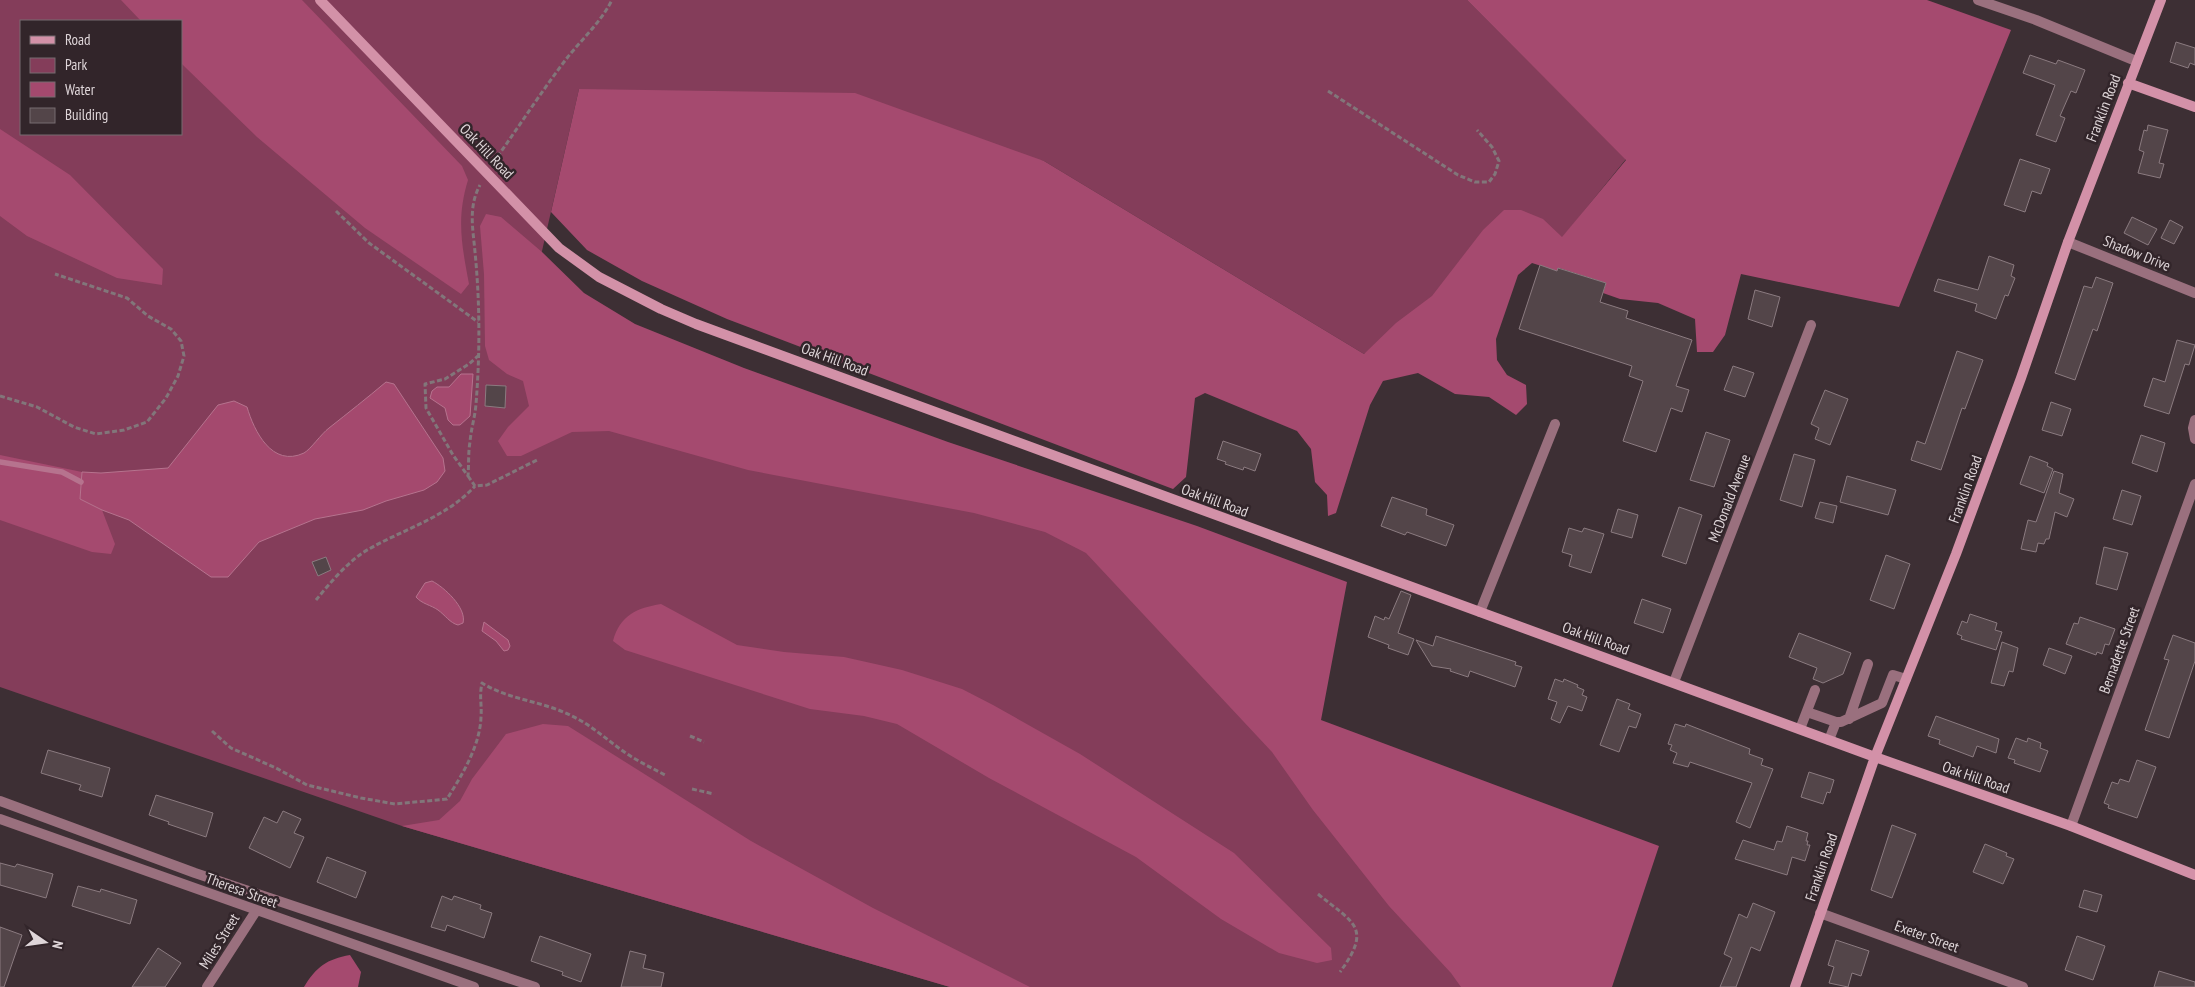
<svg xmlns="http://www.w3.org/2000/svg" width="2195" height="987" font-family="'PT Sans Narrow',sans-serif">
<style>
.green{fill:#843d5a;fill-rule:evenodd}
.forest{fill:#a54a6f}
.water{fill:#a4496e;stroke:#b6738e}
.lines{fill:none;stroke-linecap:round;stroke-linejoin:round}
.stream{stroke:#b6738e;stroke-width:5.5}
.building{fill:#534549;stroke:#8b7b80}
.path{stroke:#82767a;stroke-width:3;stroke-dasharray:5 2.5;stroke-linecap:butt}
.lane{stroke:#9a707e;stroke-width:10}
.street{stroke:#9a707e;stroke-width:10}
.secondary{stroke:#d391a8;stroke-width:10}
.labels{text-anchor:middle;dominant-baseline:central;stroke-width:5;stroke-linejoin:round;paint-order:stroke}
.street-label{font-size:15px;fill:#dfd6d9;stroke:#32252a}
</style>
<rect width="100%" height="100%" fill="#3d2f34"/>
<path class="green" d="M0,0H1467L1626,159L1562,238L1364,354L1044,161L579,89L521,343L1099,520L1517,987H950L402,826L0,687ZM21,21H181V134H21Z"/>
<path class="forest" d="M121,0H302L462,166L468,180C456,219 462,246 469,284L461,294L365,228L257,137L185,67L181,63V21H141Z
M1467,0H1927L2011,30L1899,307L1741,274L1725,335L1713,352H1697L1695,319L1658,303L1620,299L1603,293L1606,283L1559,268L1557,271L1532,263L1518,275L1496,339L1497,360L1507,375L1526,385L1527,404L1516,415L1489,397L1455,394L1418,373L1383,381L1370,405L1336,513L1328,516L1327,495L1315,482L1311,449L1297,431L1205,393L1195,398L1186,477L1173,489L727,319L642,281L587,250L551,212L579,89L855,93L1044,161L1364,354L1396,323L1432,296L1483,230L1504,210H1521L1543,219L1562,237L1626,160Z
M0,129L70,175L163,269L162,285L117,278L27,236L0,216Z
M486,214L501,217L542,252L584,293L635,324L744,368L948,442L1197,526L1347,582L1321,720L1659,846L1612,987H1461L1451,973L1389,906L1313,810L1272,752L1086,553L1045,532L974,513L748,470L609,431L572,432L521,456H507L498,441L508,427L529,406L523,381L507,374L489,360L485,346L484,274L480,226Z
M0,455L82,472L80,499L102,510L115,544L111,554L92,552L0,520Z
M661,604L737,645L784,652L844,657L902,670L962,689L993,705L1080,754L1234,853L1331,948L1332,960L1317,963L1279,953L1221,919L1136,857L989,778L897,724L864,716L810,709L625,650L613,641C620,615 637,608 661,604Z
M543,724L568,726L751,841L873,908L1030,987H950L402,826L439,820L460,801L472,779L506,734Z
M350,955L361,972L358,987H304C316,967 327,959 350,955Z"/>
<path class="water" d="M461,374H473L470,416L460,425H453L448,420L445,408L430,398L432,391L437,387H449Z
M386,382L394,384L443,458L445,471L437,482L424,490L386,501L363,510L315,519L259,542L228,577H211L129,520L102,510L80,499L82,472L101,473L168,468L218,405L234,401L247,407C254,431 272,468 304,453C311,449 321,434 329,428C348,413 367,398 386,382Z
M432,581C444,587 467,608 463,623L458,625C450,623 445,615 438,610C431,605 422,604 416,597L425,583Z
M484,622L508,640L510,646L508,650L504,651L496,641L482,631Z"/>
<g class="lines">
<path class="stream" d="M0,462L62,472L81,482"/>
</g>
<path class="building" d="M2176,42L2195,48V65L2190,63L2188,68L2170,62Z
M2030,55L2056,64L2058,60L2085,70L2076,93L2071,91L2060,116L2065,118L2056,142L2036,135L2055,85L2023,73Z
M2148,125L2168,130L2159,163L2164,164L2160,178L2138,173L2144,152L2139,150L2144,130L2147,131Z
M2020,159L2050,169L2041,194L2032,191L2025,212L2004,205Z
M2132,217L2157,229L2148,245L2124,233Z
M2170,220L2183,227L2174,244L2161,238Z
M1989,256L2014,265L2011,276L2015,278L2008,296L2005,295L1996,319L1975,311L1977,304L1934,291L1938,279L1978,290Z
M1540,265L1557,271L1558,268L1606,283L1600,302L1628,311L1626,318L1692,340L1676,386L1689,390L1682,412L1671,408L1656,452L1623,441L1643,381L1629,376L1632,366L1519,329Z
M2096,277L2113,283L2097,331L2093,329L2075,380L2055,373L2084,286L2092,288Z
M1755,290L1780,297L1772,327L1748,319Z
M2177,340L2195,345L2189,365L2185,364L2169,414L2144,406L2153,378L2165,382Z
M1957,351L1983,360L1965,409L1962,408L1941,470L1911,460L1917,441L1925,444Z
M1733,366L1754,373L1745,397L1724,390Z
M486,385L506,386L505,408L485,406Z
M1825,390L1848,399L1830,445L1815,439L1819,428L1811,424Z
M2051,402L2071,409L2062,436L2042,430Z
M1706,432L1730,440L1714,487L1690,480Z
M2141,435L2165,443L2157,472L2132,463Z
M1223,441L1261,454L1255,471L1244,467L1243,470L1225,464L1226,462L1217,459Z
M1794,454L1815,460L1802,507L1780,500Z
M2030,456L2048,463L2047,466L2053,469L2044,493L2020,484Z
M2054,471L2063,474L2059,493L2074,499L2067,517L2055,512L2049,539H2046L2044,544L2038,543L2036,552L2021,549L2028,520L2036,522Z
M1847,476L1896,490L1888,515L1840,502Z
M2122,490L2141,496L2132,525L2113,519Z
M1392,497L1427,509L1426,515L1454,525L1446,546L1407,532L1405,535L1381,526Z
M1820,502L1837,506L1833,523L1815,518Z
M1679,507L1702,515L1686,564L1662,556Z
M1618,509L1638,515L1632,538L1611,532Z
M1569,528L1582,532L1584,528L1604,534L1591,573L1569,566L1572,555L1562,552Z
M2104,547L2128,553L2117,590L2096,584Z
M1886,555L1910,564L1894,609L1870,600Z
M326,557L331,570L318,576L312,562Z
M1401,591L1411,595L1398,633L1414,639L1408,655L1388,648L1389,645L1368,637L1375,616L1384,620L1385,617L1389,619Z
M1642,599L1671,609L1663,633L1634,623Z
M1970,614L1997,623L1995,630L2002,632L1996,650L1961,639L1962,636L1957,634L1962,621L1967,623Z
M2080,617L2115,629L2109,645L2105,644L2102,654L2097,652L2096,655L2066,644L2074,623L2078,624Z
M1799,633L1851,653L1843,674L1823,683L1813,679L1817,668L1789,657Z
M2173,635L2195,643V661L2169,738L2145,730L2169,660L2164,659Z
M1436,636L1516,662L1515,665L1522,667L1515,687L1470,671L1468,677L1450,671L1451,669L1432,666L1416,640L1433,646Z
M2002,642L2018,648L2013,672L2009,671L2004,686L1991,683Z
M2049,648L2072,656L2065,674L2043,665Z
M1555,679L1563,682L1564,679L1578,685L1577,687L1584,690L1582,695L1587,697L1582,711L1568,706L1560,723L1551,719L1557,702L1548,699Z
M1617,699L1630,704L1628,709L1641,714L1636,728L1629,726L1619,752L1600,745Z
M1936,716L1999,739L1996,753L1977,746L1973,757L1939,744L1940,740L1928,736Z
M1675,724L1685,727L1686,724L1750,749L1749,754L1763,759L1761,765L1773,769L1750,828L1736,822L1752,783L1690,762L1688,767L1673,763L1677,753L1670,750L1672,745L1668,744Z
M2016,738L2027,742L2028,738L2041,743L2040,748L2048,751L2040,772L2014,763L2015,760L2008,758Z
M48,750L110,768L102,797L79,790L81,785L41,773Z
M2137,760L2156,767L2137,818L2108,808L2109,805L2104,803L2112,782L2118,784L2120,779L2129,782Z
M1809,772L1834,780L1830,793L1827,792L1823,804L1801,797Z
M156,795L213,813L206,837L168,824L169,822L149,815Z
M283,811L301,819L294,833L304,837L290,868L249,848L264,817L277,823Z
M1892,825L1916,834L1892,898L1871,890Z
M1787,826L1808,833L1806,841H1808L1807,845H1810L1805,861L1792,857L1787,875L1735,859L1743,840L1774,850L1777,841L1782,842Z
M1985,844L2007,853L2006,856L2014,859L2003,884L1973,872Z
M327,857L366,872L356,898L317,882Z
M0,863L15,867L17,864L53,874L46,898L0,885Z
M78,886L100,892L101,889L137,900L130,924L72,906Z
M2084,890L2102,895L2097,912L2079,907Z
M442,896L452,900L454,896L481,905L480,909L492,913L484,938L447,925L445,931L431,927Z
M1753,903L1775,912L1760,951L1751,947L1736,987H1720L1732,958L1724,954L1739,914L1747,918Z
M0,927L22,935L4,987H0Z
M540,936L591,954L581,982L562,975L563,972L531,961Z
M2077,936L2105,946L2093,980L2065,970Z
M1836,940L1869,951L1861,976L1852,973L1848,987L1829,983L1834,967L1828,965Z
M158,948L181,963L165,987H132Z
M630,951L646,955L643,968L664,973L661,987H621Z
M2159,971L2195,982V987H2154Z"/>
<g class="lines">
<path class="path" d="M1328,91L1458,175L1475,182H1489L1495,174L1499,161L1492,147L1477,130
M493,163C518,128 541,92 567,58C582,39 601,22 612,0
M336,211L369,243L478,322
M479,355L469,364L445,379L425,384L426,408L453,455L468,476C469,465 468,453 470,442C471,429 475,417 476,404C480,354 480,303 475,252C473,229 468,207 480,185
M0,396L37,407L74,427L96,434L124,430L147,422L166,398L178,376L184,356L181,341L171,329L148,316L127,298L55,274
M468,476L475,486L487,485L539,459
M316,600C330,583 350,559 369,549C404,529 447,517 475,486
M212,731L231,748L276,768L307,785L361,798L395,804L447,799C462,775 480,746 481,717C482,703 479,698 482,683C509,700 543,701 572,716C591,725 606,739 623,751C637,761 652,768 667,776
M690,736L704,742
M692,789L714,794
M1318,894C1353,923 1373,927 1340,972"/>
<path class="lane" d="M1480,612L1555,424
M1807,712L1836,722H1841L1882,703L1893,675L1906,679
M1849,719L1868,664
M1800,729L1815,690
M1829,740L1836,722
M0,801L195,873L535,987"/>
<path class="street" d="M1978,0L2036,20L2136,61
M2068,242L2195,293
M2195,420L2193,428L2195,439
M1674,682L1811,325
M0,819L474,987
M2071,826L2195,484
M1820,913L2023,987
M207,987L256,911"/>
<path class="secondary" d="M320,0L559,248L599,277L661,309L696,324L1875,757L2071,826L2195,875
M2128,83L2195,107
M1795,987L1875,757L1956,554L2021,378L2068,242L2161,0"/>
</g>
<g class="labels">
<g class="street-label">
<text transform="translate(2103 108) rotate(-69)">Franklin Road</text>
<text transform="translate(487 151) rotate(46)">Oak Hill Road</text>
<text transform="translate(2137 253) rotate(22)">Shadow Drive</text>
<text transform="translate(835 359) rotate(20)">Oak Hill Road</text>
<text transform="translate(1965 489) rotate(-70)">Franklin Road</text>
<text transform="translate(1729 498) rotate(-69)">McDonald Avenue</text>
<text transform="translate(1215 500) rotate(20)">Oak Hill Road</text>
<text transform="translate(1596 638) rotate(20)">Oak Hill Road</text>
<text transform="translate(2119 650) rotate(-70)">Bernadette Street</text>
<text transform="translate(1976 777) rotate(19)">Oak Hill Road</text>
<text transform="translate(1821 867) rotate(-71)">Franklin Road</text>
<text transform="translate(242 890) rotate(20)">Theresa Street</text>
<text transform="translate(1927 936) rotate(20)">Exeter Street</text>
<text transform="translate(219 941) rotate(-58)">Miles Street</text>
</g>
</g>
<rect x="20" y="20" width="162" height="115" fill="#32252a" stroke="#776c70"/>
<rect x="30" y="36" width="25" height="8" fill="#d391a8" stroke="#776c70"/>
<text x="65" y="45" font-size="15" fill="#dfd6d9">Road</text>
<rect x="30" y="58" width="25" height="15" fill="#843d5a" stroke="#776c70"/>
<text x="65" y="70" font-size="15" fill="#dfd6d9">Park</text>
<rect x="30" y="82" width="25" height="15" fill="#a4496e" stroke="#776c70"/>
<text x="65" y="95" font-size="15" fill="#dfd6d9">Water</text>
<rect x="30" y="108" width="25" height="15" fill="#534549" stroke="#776c70"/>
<text x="65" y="120" font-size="15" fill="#dfd6d9">Building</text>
<g transform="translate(45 942) rotate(103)" stroke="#32252a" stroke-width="4" paint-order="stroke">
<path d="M0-4L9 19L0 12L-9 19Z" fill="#dfd6d9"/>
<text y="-8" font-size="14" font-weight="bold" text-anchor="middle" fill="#dfd6d9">N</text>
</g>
</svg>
